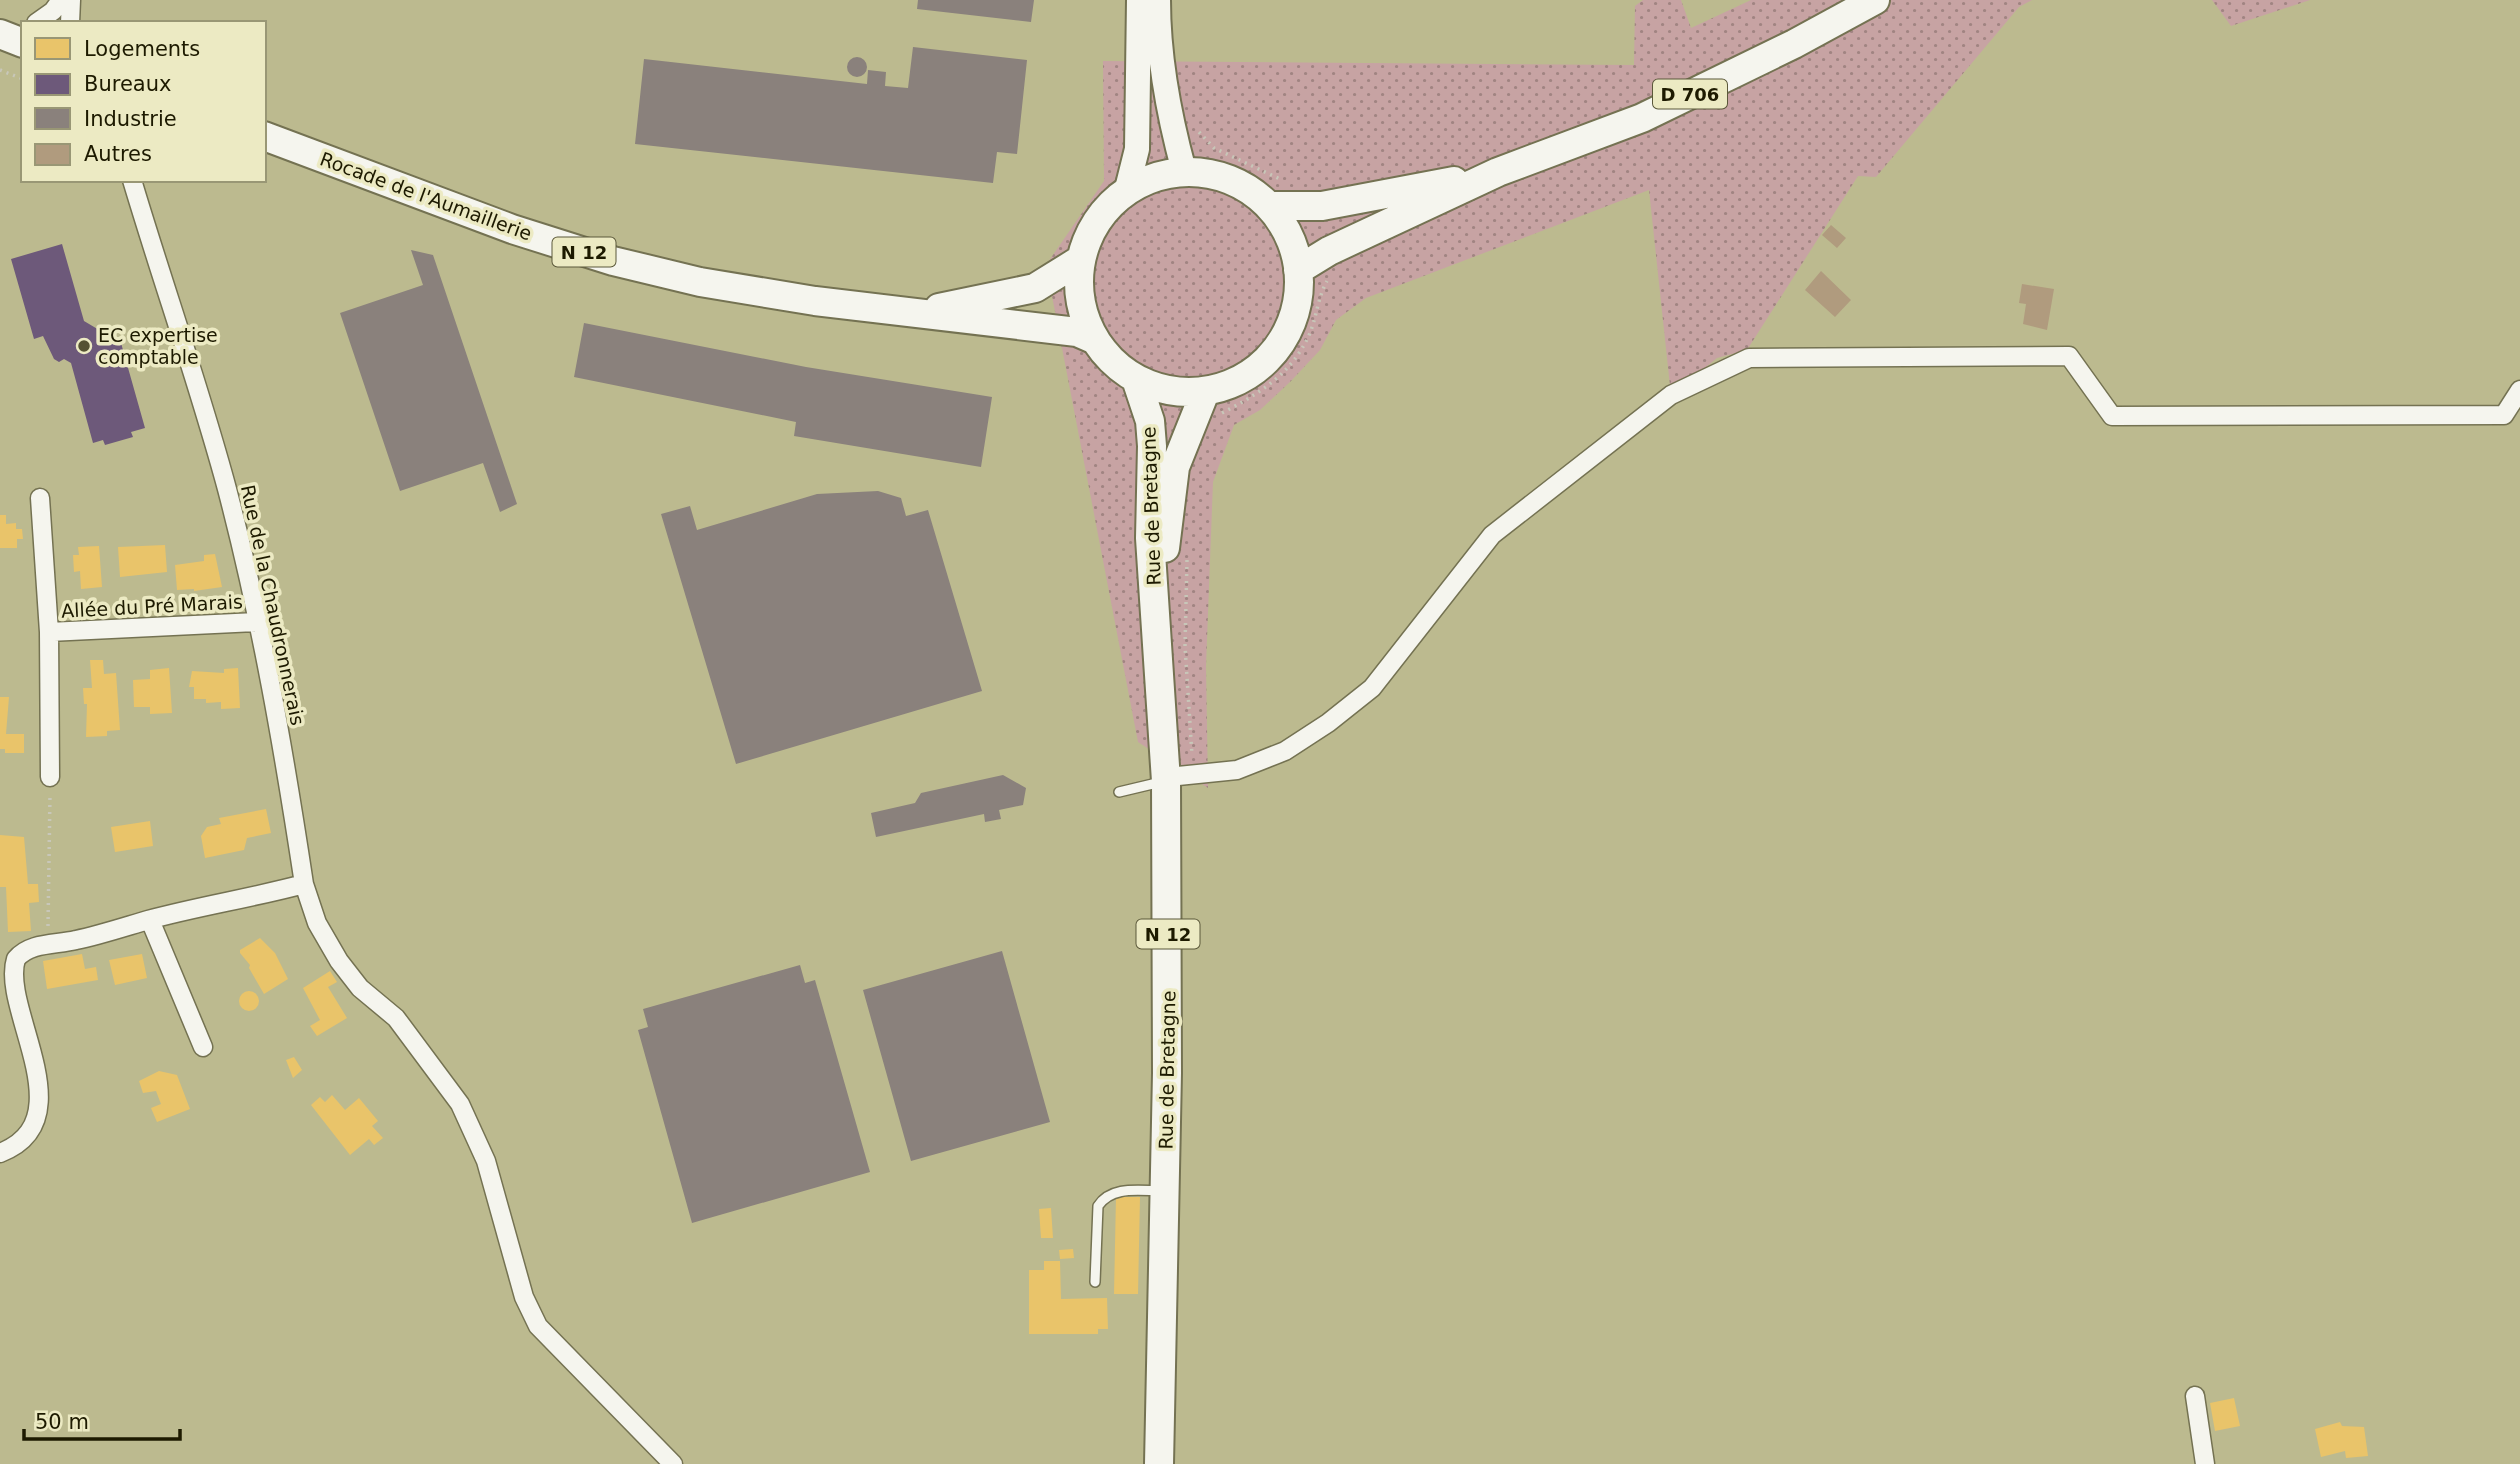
<svg xmlns="http://www.w3.org/2000/svg" width="2520" height="1464" font-family="'DejaVu Sans',sans-serif">
<style>
.grass{fill:url(#grass-dots)}
.homes{fill:#e9c46a}
.offices{fill:#6d597a}
.industry{fill:#8a817c}
.building{fill:#b09b7e}
.lines{fill:none;stroke-linecap:round;stroke-linejoin:round}
.service-casing{stroke:#747252;stroke-width:12}
.minor-casing{stroke:#747252;stroke-width:21}
.secondary-casing{stroke:#747252;stroke-width:28}
.primary-casing{stroke:#747252;stroke-width:32}
.path{stroke:#c8c7b9;stroke-width:3.5;stroke-dasharray:2 5;stroke-linecap:butt}
.service{stroke:#f5f5ee;stroke-width:9}
.minor{stroke:#f5f5ee;stroke-width:18}
.secondary{stroke:#f5f5ee;stroke-width:24}
.primary{stroke:#f5f5ee;stroke-width:28}
.poi-dot{fill:#555232;stroke:#eceac3;stroke-width:2.5}
.labels{text-anchor:middle;dominant-baseline:central;stroke-width:7;stroke-linejoin:round;paint-order:stroke}
.shield{fill:#eceac3;stroke:#5b583a;stroke-width:2}
.shield-label{font-size:18px;font-weight:bold;fill:#1d1a00}
.street-label{font-size:19px;fill:#1d1a00;stroke:#eceac3}
.poi-label{font-size:19px;fill:#1d1a00;stroke:#eceac3;text-anchor:start}
</style>
<defs>
<pattern id="grass-dots" width="8" height="8" patternUnits="userSpaceOnUse" patternTransform="scale(1.75)"><rect width="8" height="8" fill="#c7a3a3"/><path d="M2 2h.1M6 6h.1" fill="none" stroke="#a18482" stroke-width="1.8" stroke-linecap="round"/></pattern>
</defs>
<rect width="100%" height="100%" fill="#bcba8f"/>
<path class="grass" d="M1643,0H1681L1691,28L1751,0H2032L2019,7L1876,177L1858,176L1747,350L1717,358L1671,395L1649,190L1366,298L1336,320L1320,350L1291,381L1260,410L1234,425L1213,482L1206,666L1208,788L1138,742L1046,265L1104,181L1103,61L1634,65L1635,6Z
M2212,0H2310L2231,26Z"/>
<path class="homes" d="M0,515H6V524L16,523V529H22L23,539H17V548H0Z
M165,545L167,572L120,577L118,547Z
M99,546L102,587L81,589L80,571L74,572L73,555H79L78,547Z
M215,554L222,587L194,591V589L177,590L175,565L204,561V555Z
M90,660H103L104,674L116,673L120,730L107,731V736L86,737L87,704H84L83,688H92Z
M169,668L172,713L150,714V707H134L133,680L150,679V670Z
M238,668L240,708L221,709V702L206,703V699H194V687H189L192,671L224,673V669Z
M0,697H9L6,734H24V753H5V749H0Z
M266,809L271,833L247,838L244,850L205,858L201,836L207,827L221,824L219,818Z
M150,821L153,846L115,852L111,827Z
M0,835L24,837L28,884H38L39,902L29,903L31,931L8,932L6,887H0Z
M260,938L275,953L288,979L264,994L249,968L250,965L240,953V950Z
M82,954L85,969L96,967L98,980L47,989L43,961Z
M142,954L147,978L115,985L109,960Z
M330,971L337,982L328,987L347,1018L317,1036L310,1026L320,1020L303,988Z
M239 1001a10 10 0 1 1 20 0a10 10 0 1 1-20 0Z
M294,1057L302,1070L293,1078L286,1060Z
M159,1071L177,1075L190,1109L157,1122L151,1108L161,1104L156,1091L143,1093L139,1081Z
M332,1095L345,1110L359,1098L378,1121L372,1126L383,1138L374,1145L369,1139L350,1155L311,1105L320,1097L325,1102Z
M1116,1197H1140L1138,1294H1114Z
M1051,1208L1053,1238H1041L1039,1209Z
M1073,1249L1074,1258L1060,1259L1059,1250Z
M1044,1261H1060L1061,1299L1107,1298L1108,1329H1098V1334H1029V1270H1044Z
M2234,1398L2240,1426L2215,1431L2210,1403Z
M2340,1422L2342,1426L2364,1427L2368,1456L2346,1458L2345,1451L2321,1457L2315,1429Z"/>
<path class="offices" d="M62,244L84,321L121,343L145,428L131,432L133,437L105,445L103,440L93,443L71,363L64,359L59,362L54,359L43,336L34,339L11,259Z"/>
<path class="industry" d="M918,0H1034L1031,22L917,9Z
M913,47L1027,60L1017,154L997,152L993,183L635,144L644,59L867,84L868,70L886,72L885,86L908,88Z
M847 67a10 10 0 1 1 20 0a10 10 0 1 1-20 0Z
M411,250L433,255L517,504L500,512L483,463L400,491L340,313L423,285Z
M584,323L806,367L992,397L981,467L794,436L796,422L574,377Z
M878,491L901,498L906,516L928,510L982,691L736,764L661,514L690,506L697,530L817,494Z
M1003,775L1026,788L1023,805L999,810L1001,819L985,822L984,814L876,837L871,813L915,803L921,793Z
M1002,951L1050,1122L911,1161L863,990Z
M800,965L805,983L815,980L870,1172L692,1223L638,1030L648,1027L643,1009Z"/>
<path class="building" d="M1831,225L1846,238L1837,248L1822,235Z
M1821,271L1851,300L1835,317L1805,290Z
M2022,284L2054,289L2047,330L2023,324L2026,304L2019,303Z"/>
<g class="lines">
<defs>
<path id="service" d="M1119,792L1161,782
M1095,1282L1098,1206C1112,1185 1140,1191 1163,1191"/>
<path id="minor" d="M36,23L53,11L61,0
M70,23L71,0
M132,180C163,284 199,385 227,489C261,618 284,752 304,884L317,923L339,961L360,988L396,1018L460,1104L486,1161L524,1297L538,1326L673,1464
M40,498L49,632L50,777
M49,632L257,622
M1166,781L1178,776L1237,770L1285,751L1328,723L1372,688L1492,535L1671,395L1749,358L2069,356L2112,416L2504,415L2520,390
M150,920L203,1047
M0,1153C86,1120 0,1009 16,959C30,942 56,945 76,940C100,935 124,927 148,920C199,906 252,898 304,884
M2195,1396L2205,1464"/>
<path id="secondary" d="M1158,0C1158,57 1169,116 1184,171
M1127,189L1137,149L1139,0"/>
<path id="primary" d="M0,34L23,43
M264,136L512,229L613,261L700,282L815,301L1077,332L1093,339
M1079 282a110 110 0 1 1 220 0a110 110 0 1 1-220 0Z
M1270,206H1322L1454,181
M1298,270L1329,251L1498,172L1642,118L1794,44L1875,0
M939,308L1035,288L1080,260
M1136,379L1150,421L1152,446L1150,538L1166,781L1167,1073L1159,1464
M1165,548L1175,467L1205,392"/>
</defs>
<use href="#service" class="service-casing"/>
<use href="#minor" class="minor-casing"/>
<use href="#secondary" class="secondary-casing"/>
<use href="#primary" class="primary-casing"/>
<path class="path" d="M0,70L23,79
M1199,132L1214,148L1282,180
M1222,413C1260,393 1292,374 1310,333C1317,315 1318,297 1327,281
M1187,560L1185,646L1192,755
M48,926L50,794"/>
<use href="#service" class="service"/>
<use href="#minor" class="minor"/>
<use href="#secondary" class="secondary"/>
<use href="#primary" class="primary"/>
</g>
<circle class="poi-dot" cx="84" cy="346" r="7"/>
<g class="labels">
<g class="shield">
<rect x="1653" y="79.5" width="74" height="29" rx="5"/>
<rect x="552.5" y="237.5" width="63" height="29" rx="5"/>
<rect x="1136.5" y="919.5" width="63" height="29" rx="5"/>
</g>
<g class="shield-label">
<text x="1690" y="94">D 706</text>
<text x="584" y="252">N 12</text>
<text x="1168" y="934">N 12</text>
</g>
<g class="street-label">
<text transform="translate(426 196) rotate(20)">Rocade de l'Aumaillerie</text>
<text transform="translate(1151 506) rotate(-92)">Rue de Bretagne</text>
<text transform="translate(273 605) rotate(78)">Rue de la Chaudronnerais</text>
<text transform="translate(152 606) rotate(-3)">Allée du Pré Marais</text>
<text transform="translate(1167 1070) rotate(-89)">Rue de Bretagne</text>
</g>
<g class="poi-label">
<text x="98" y="335">EC expertise<tspan x="98" dy="22">comptable</tspan></text>
</g>
</g>
<rect x="21" y="21" width="245" height="161" fill="#eceac3" stroke="#999775" stroke-width="2"/>
<rect x="35" y="38" width="35" height="21" fill="#e9c46a" stroke="#999775" stroke-width="2"/>
<text x="84" y="56" font-size="21" fill="#1d1a00">Logements</text>
<rect x="35" y="74" width="35" height="21" fill="#6d597a" stroke="#999775" stroke-width="2"/>
<text x="84" y="91" font-size="21" fill="#1d1a00">Bureaux</text>
<rect x="35" y="108" width="35" height="21" fill="#8a817c" stroke="#999775" stroke-width="2"/>
<text x="84" y="126" font-size="21" fill="#1d1a00">Industrie</text>
<rect x="35" y="144" width="35" height="21" fill="#b09b7e" stroke="#999775" stroke-width="2"/>
<text x="84" y="161" font-size="21" fill="#1d1a00">Autres</text>
<path d="M24 1429v10h156v-10" fill="none" stroke="#1d1a00" stroke-width="3.5"/>
<text x="35" y="1429" font-size="21" fill="#1d1a00" stroke="#eceac3" stroke-width="5" paint-order="stroke">50 m</text>
</svg>
